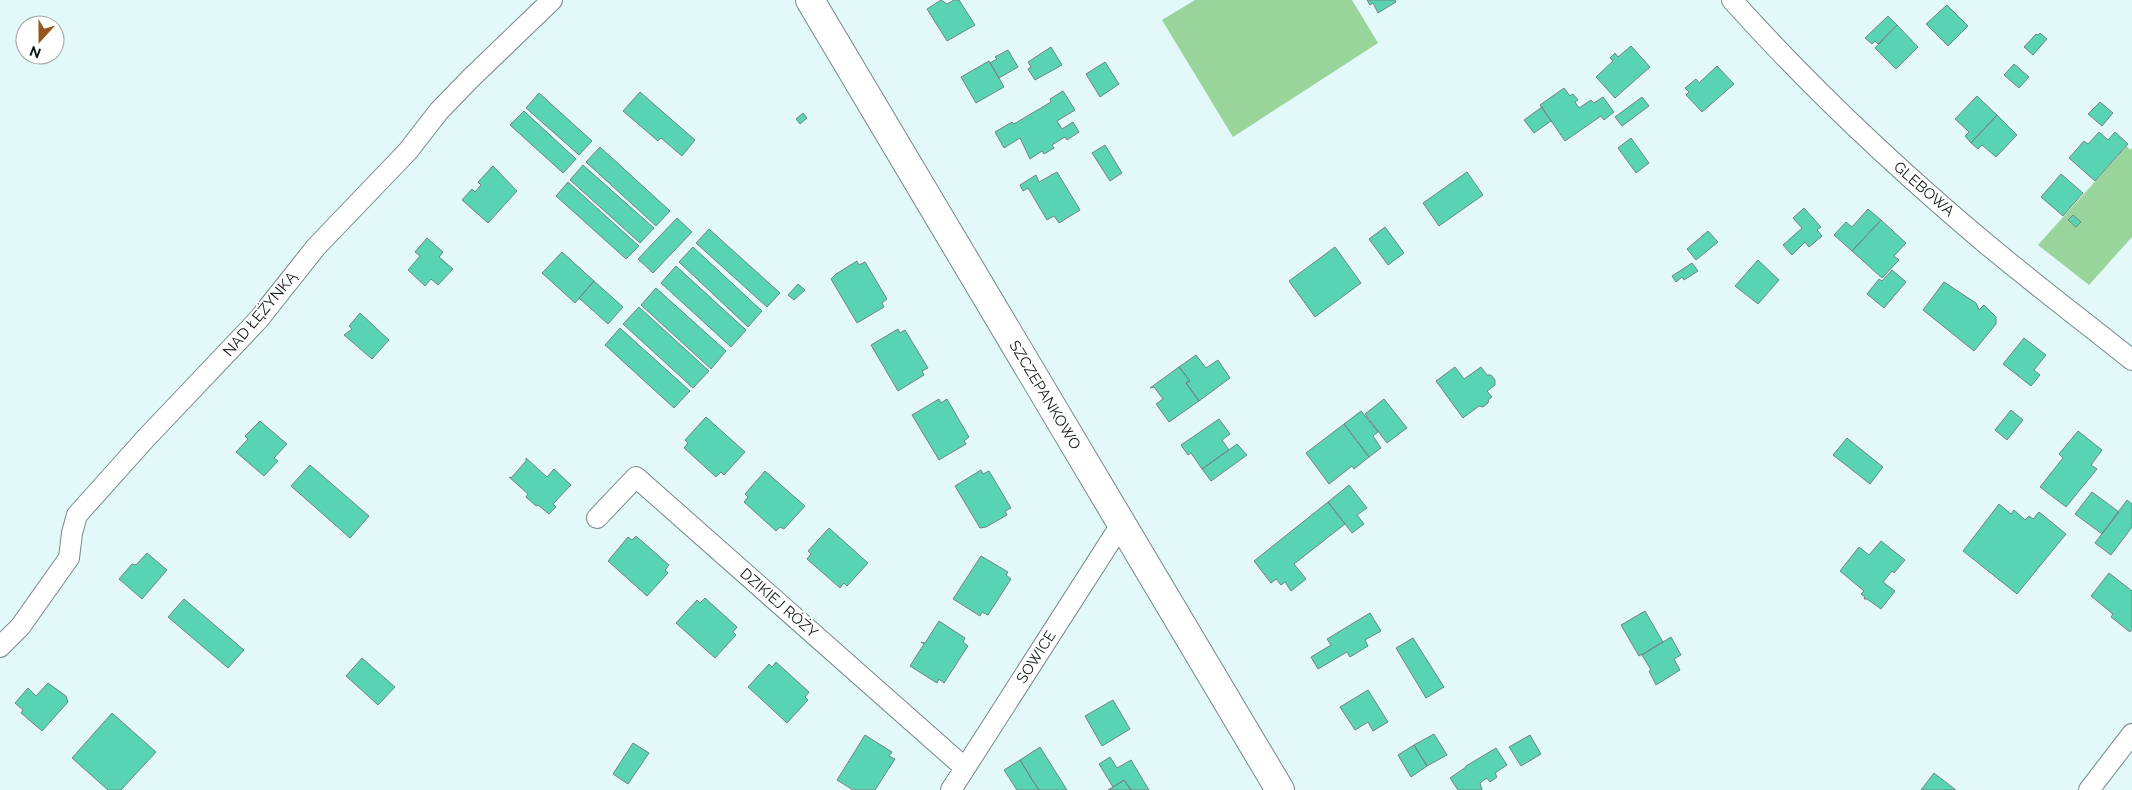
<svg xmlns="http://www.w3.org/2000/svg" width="2132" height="790" font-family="Raleway,sans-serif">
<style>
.green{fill:#99d49a}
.building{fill:#58d3b3;stroke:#748580}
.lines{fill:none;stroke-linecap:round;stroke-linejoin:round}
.street-casing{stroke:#758889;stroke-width:22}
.secondary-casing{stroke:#758889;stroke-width:30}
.street{stroke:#fff;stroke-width:20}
.secondary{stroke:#fff;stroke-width:28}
.labels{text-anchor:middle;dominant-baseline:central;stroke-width:4;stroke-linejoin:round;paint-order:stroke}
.street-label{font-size:15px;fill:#0e1516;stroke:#fff}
</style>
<rect width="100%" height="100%" fill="#e3f8f9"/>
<path class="green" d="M1195,0H1352L1378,43L1233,137L1162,20Z
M2127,146L2130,150L2132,148V237L2089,285L2038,245Z"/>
<path class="building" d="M941,0L947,4L954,0H959L975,25L947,41L927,9Z
M1367,0H1395L1396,2L1378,13L1373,3L1370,5Z
M1947,5L1968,26L1948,46L1926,24Z
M1888,16L1897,25L1878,44L1875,41L1872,44L1865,38Z
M1897,25L1918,47L1896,69L1875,48Z
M2040,33L2047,39L2033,55L2024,47L2036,34L2038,35Z
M1631,46L1650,67L1615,98L1596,77L1613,61L1610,58L1615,53L1618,57Z
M1051,47L1062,65L1035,80L1028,69L1031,67L1028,62Z
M1008,50L1018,67L999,78L990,63L997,59L995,57Z
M989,61L1004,87L976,103L961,77Z
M1105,62L1119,84L1100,97L1086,74Z
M2014,64L2029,77L2019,88L2004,75Z
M1717,66L1734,84L1702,112L1686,95L1689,92L1685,88L1696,79L1699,83Z
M1564,88L1570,96L1573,94L1578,100L1575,102L1579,108L1591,100L1594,103L1603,97L1614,112L1604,120L1601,116L1565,141L1540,105Z
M1063,91L1075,110L1057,121L1062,129L1073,122L1079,132L1067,140L1065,137L1052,145L1054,148L1044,154L1042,151L1030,159L1020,138L1004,148L995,132L1012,122L1014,124L1051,102L1050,99Z
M640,92L695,140L682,156L661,138L658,141L623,111Z
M539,93L592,141L579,155L526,108Z
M1977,96L1997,115L1971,143L1965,136L1969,132L1955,119Z
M1642,97L1649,106L1622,126L1615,117Z
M2100,102L2113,113L2102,126L2088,114Z
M1542,107L1551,121L1534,133L1524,120Z
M524,111L576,159L563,173L510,125Z
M803,113L807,118L800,124L796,119Z
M1997,115L2017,135L1996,157L1982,145L1978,149L1971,143Z
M2099,132L2108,140L2115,132L2128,144L2095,181L2069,158L2084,141L2088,144Z
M1631,138L1649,163L1636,173L1618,148Z
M1105,145L1122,173L1110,181L1092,153Z
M600,147L670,211L656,226L586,162Z
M583,165L654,228L640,243L570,180Z
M493,166L517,191L488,223L462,200L472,189L475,192L481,185L478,182Z
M1057,172L1080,210L1059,223L1054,216L1047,220L1028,188L1023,191L1020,185L1036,175L1039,182Z
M1467,172L1483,195L1439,226L1423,203Z
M2061,174L2083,193L2063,216L2041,197Z
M568,182L639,246L626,259L556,196Z
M1804,208L1821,227L1817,230L1822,236L1809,247L1805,242L1792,255L1783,245L1802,228L1793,218Z
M1868,209L1881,220L1852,251L1834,235L1846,222L1852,227Z
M2073,215L2081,222L2076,227L2068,220Z
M677,218L692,232L653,273L638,259Z
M1881,220L1906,243L1894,256L1899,260L1882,278L1852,251Z
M1385,227L1404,253L1388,265L1369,239Z
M709,229L780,293L767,307L696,243Z
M1708,231L1718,242L1696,260L1687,249Z
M427,238L443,252L439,257L453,269L438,285L431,279L425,286L408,270L420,256L415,252Z
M693,247L762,311L748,327L679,262Z
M1335,247L1361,283L1315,317L1289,281Z
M562,252L594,281L575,303L542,273Z
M1758,260L1779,280L1758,304L1735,286Z
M857,261L859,265L865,262L887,299L882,303L884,307L857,323L831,279L836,274Z
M1692,263L1698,271L1684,280L1682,277L1676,282L1672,276Z
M676,266L746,330L731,347L661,283Z
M1892,270L1906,282L1884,308L1867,294L1879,279L1882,281Z
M594,281L623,307L608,324L579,298Z
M1944,282L1976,303L1979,310L1984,305L1996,317V324L1974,351L1923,310Z
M798,284L805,290L794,300L788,295Z
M656,288L726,351L711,369L641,305Z
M639,307L709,371L693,388L623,324Z
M360,313L389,340L372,359L344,335L352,329L349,326Z
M620,328L690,391L674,408L605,345Z
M898,329L900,333L905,330L928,368L922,371L924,375L898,391L871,345Z
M2024,338L2046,355L2034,370L2040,375L2031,386L2003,364Z
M1196,355L1206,368L1218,360L1230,378L1199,401L1186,383L1190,381L1179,367Z
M1179,367L1190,381L1186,383L1199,401L1169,422L1156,404L1163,399L1154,387L1150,388Z
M1455,367L1464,379L1481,367L1487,375H1491L1495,380V385L1487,391L1492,397L1489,399L1488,403L1483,407L1479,406L1463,418L1436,381Z
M939,399L941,403L947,399L969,437L964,441L966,444L939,460L912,415Z
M1384,399L1407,428L1387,443L1365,414Z
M2011,410L2023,420L2007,440L1995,430Z
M1361,411L1378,432L1373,436L1381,448L1369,457L1344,424Z
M706,417L745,452L724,475L721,472L716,477L684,448L688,443L685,440Z
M1219,419L1230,434L1222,440L1229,450L1202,469L1191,453L1188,455L1181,445Z
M260,421L287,444L274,458L278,461L264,476L236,452L248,439L245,436Z
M1344,424L1369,457L1354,469L1352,466L1329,484L1306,453Z
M2078,431L2102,450L2091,465L2097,469L2066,507L2040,487L2063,458L2059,454Z
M1847,438L1883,467L1870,484L1833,455Z
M1237,444L1247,455L1211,481L1202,469Z
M526,458L547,477L554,469L571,485L553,504L556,507L549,514L538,505L536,506L526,497L528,494L509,477L511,478L526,461Z
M310,465L369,516L350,538L291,486Z
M981,470L983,474L989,471L1011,508L1005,511L1007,515L986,527L980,528L955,486Z
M765,471L805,506L784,529L780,527L776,531L744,502L748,497L745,494Z
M1349,485L1367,508L1357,515L1364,524L1352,533L1328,502Z
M2092,492L2119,512L2102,534L2075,514Z
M2127,500L2132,504V527L2111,555L2095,543Z
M1328,502L1345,524L1294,564L1306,579L1291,591L1285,582L1281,585L1276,579L1271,583L1254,561Z
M1999,504L2011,514L2014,510L2025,520L2029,516L2033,519L2039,512L2066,534L2017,594L1963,551Z
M829,528L868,563L847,586L844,583L840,588L807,559L811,554L808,551Z
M636,536L669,565L665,570L668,573L647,596L608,561L628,537L632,540Z
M1881,541L1905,560L1894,573L1892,571L1883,582L1895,591L1881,609L1867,599H1864L1865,597L1861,594L1864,591L1840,571L1859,547L1869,555Z
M147,553L167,570L142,599L119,579L132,564L136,565Z
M981,556L1008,572L1006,575L1011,579L988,615L982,612L980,616L953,599Z
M2109,573L2132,591V629L2130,632L2111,617L2113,614L2091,596Z
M705,598L737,627L733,632L736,635L715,658L676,623L697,600L700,603Z
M184,599L244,650L228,668L168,617Z
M1645,611L1663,642L1639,656L1621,625Z
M1370,613L1381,631L1365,640L1368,646L1350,657L1347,652L1318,669L1311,657L1331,645L1327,639Z
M939,621L965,638L963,642L968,646L944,683L939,679L937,683L910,666L924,644L921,642L925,643Z
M1671,637L1681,655L1674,659L1680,670L1656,685L1649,671L1651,670L1642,655Z
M1413,638L1444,687L1426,698L1396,648Z
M362,658L395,687L378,705L346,676Z
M776,662L809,692L805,697L808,700L787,723L748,687L769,664L772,667Z
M48,683L66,696L68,702L42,731L21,713L23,710L15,703L28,688L36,696Z
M1368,690L1388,722L1373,731L1368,722L1355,730L1340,707Z
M1113,700L1130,729L1102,746L1085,716Z
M112,713L156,752L121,790H108L72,758Z
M1434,734L1447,755L1427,766L1414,745Z
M865,735L892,752L889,756L895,759L875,790H853L837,780Z
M1530,735L1541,754L1521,766L1509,747Z
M633,743L649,753L628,784L613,774Z
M1414,745L1427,766L1411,777L1398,755Z
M1040,747L1067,790H1039L1033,781L1020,760Z
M1496,748L1507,765L1495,773L1497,777L1490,782L1487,778L1480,783L1482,790H1458L1450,778L1466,767V766Z
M1110,757L1117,768L1131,760L1149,790H1131L1124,780L1113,787L1099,764Z
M1020,760L1033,781L1039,790H1017L1004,770Z
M1934,773L1952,787L1956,790H1921Z
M1124,780L1131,790H1108L1113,787Z"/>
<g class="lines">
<defs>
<path id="street" d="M1732,0C1810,87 1895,167 1984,242C2032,282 2083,321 2132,360
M597,518L636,477L965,768
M0,647L20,627L69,558L72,533L77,515L147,437L259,319L316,247L408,151L439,111L471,78L552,0
M951,790L1122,523
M2089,790L2132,734"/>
<path id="secondary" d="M810,0L1280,790"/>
</defs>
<use href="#street" class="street-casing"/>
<use href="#secondary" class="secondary-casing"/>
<use href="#street" class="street"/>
<use href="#secondary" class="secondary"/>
</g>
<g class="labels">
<g class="street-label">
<text transform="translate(1924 189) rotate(41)">GLEBOWA</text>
<text transform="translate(260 314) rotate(-50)">NAD ŁĘŻYNKĄ</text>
<text transform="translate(1045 395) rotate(59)">SZCZEPANKOWO</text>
<text transform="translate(779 603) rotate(41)">DZIKIEJ RÓŻY</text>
<text transform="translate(1036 657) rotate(-57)">SOWICE</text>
</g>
</g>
<g transform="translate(40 40) rotate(201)"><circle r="24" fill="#ffffff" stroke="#9fa1a2"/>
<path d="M0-4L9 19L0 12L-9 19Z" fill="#94561b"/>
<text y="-8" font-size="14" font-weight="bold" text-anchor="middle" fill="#0e1516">N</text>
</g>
</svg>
